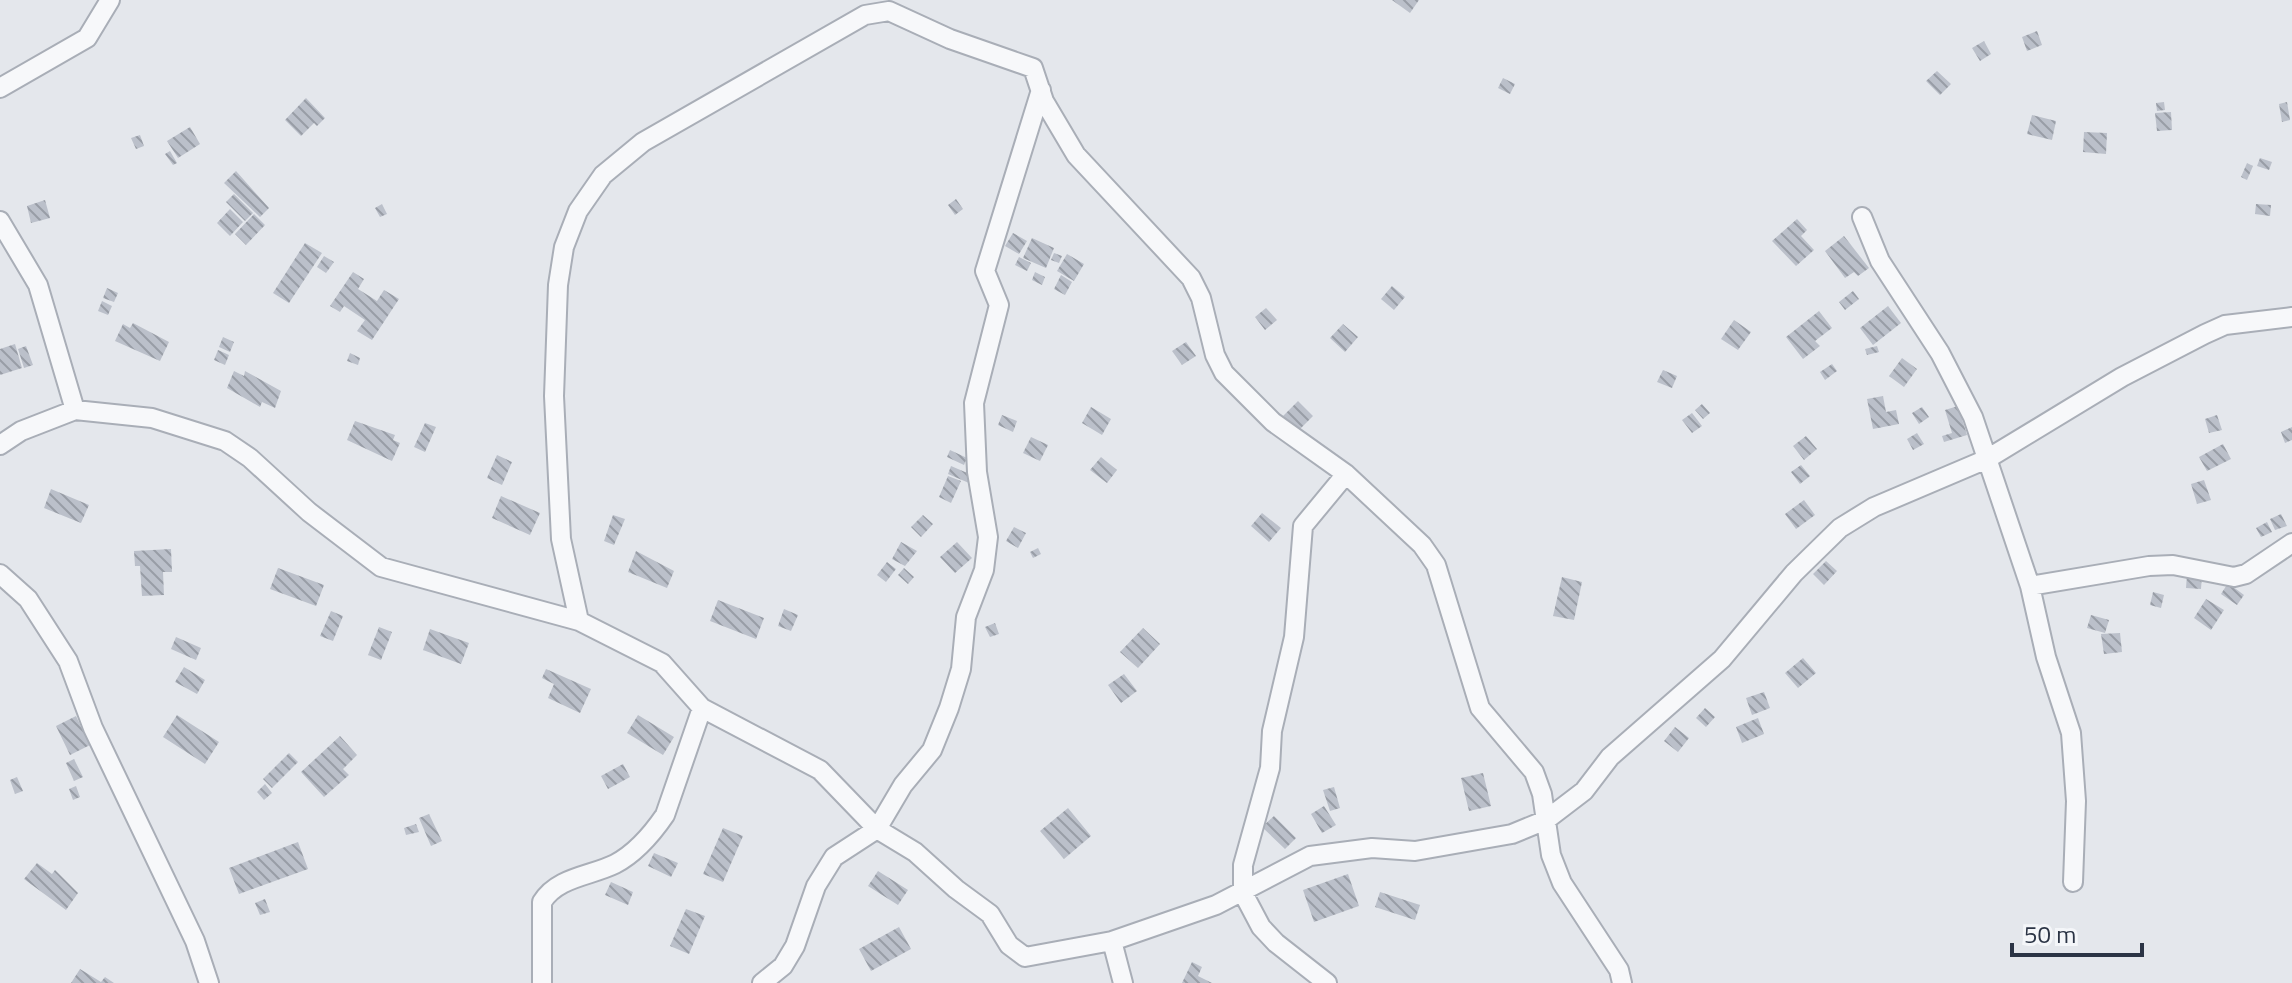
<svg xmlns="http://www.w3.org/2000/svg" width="2292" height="983" font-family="'Titillium Web',sans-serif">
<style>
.building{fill:url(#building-back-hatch)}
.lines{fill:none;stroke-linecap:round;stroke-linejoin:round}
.minor-casing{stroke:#a9aeb7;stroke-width:22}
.minor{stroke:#f7f8fa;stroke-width:18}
</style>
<defs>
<pattern id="building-back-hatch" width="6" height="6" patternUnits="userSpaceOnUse" patternTransform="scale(2)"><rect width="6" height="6" fill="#bbc0ca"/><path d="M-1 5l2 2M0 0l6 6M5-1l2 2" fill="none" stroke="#989da6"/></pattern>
</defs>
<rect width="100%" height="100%" fill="#e4e7ec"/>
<path class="building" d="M1392,0H1419L1410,13Z
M2037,31L2042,45L2027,51L2022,37Z
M1984,41L1991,54L1980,61L1972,48Z
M1937,71L1951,84L1940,95L1926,81Z
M1503,78L1515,84L1510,94L1498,88Z
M306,98L325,118L317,126L314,123L301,136L285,120Z
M2164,102L2165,110L2157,111L2156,103Z
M2287,102L2290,120L2282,122L2279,104Z
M2171,112L2172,130L2157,131L2155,113Z
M2032,115L2056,121L2052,140L2027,134Z
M190,127L200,144L178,158L167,141Z
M2084,132L2107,133L2106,154L2083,152Z
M140,135L144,146L136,149L131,138Z
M170,151L177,163L173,165L165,154Z
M2260,158L2272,162L2269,170L2257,166Z
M2247,163L2253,166L2247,180L2241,177Z
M236,171L269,208L260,217L224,183Z
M234,194L253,213L245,221L226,202Z
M956,199L963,209L955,215L948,205Z
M45,200L50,218L31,223L27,206Z
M382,204L387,214L380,217L375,208Z
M2256,204L2271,205L2270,216L2255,214Z
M230,209L243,222L230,236L217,223Z
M254,214L265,225L246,245L235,234Z
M1797,219L1807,230L1801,236L1814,250L1796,266L1772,241Z
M1013,233L1027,241L1019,254L1005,246Z
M1844,236L1869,268L1858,276L1854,272L1845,278L1825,251Z
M1032,238L1054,248L1046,268L1023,258Z
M305,243L322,253L289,303L273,293Z
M1054,253L1062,256L1059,263L1051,260Z
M1067,254L1084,264L1074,281L1057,271Z
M324,256L334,262L326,273L317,267Z
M1019,257L1031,263L1027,271L1015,265Z
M353,272L364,279L358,289L377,301L384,290L399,299L372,340L357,331L365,320L344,306L340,312L330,306Z
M1035,272L1045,277L1042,285L1032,280Z
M1061,275L1072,282L1065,295L1054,289Z
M1392,286L1405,297L1394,310L1381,299Z
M107,288L118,293L114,302L103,298Z
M1853,291L1859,299L1845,310L1839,302Z
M102,301L112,306L108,315L98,311Z
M1888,306L1901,323L1873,345L1860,328Z
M1266,308L1277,320L1265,330L1255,317Z
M1819,311L1832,328L1815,341L1820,346L1803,359L1786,337Z
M1734,320L1751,332L1738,350L1721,339Z
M133,323L169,342L160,361L115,341L123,324L130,328Z
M1343,324L1358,337L1345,352L1330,338Z
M223,337L234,342L230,352L219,347Z
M1186,342L1196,356L1182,365L1172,351Z
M15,344L22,368L0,375V349Z
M26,346L33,365L24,368L18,349Z
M1877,346L1879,352L1867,355L1865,349Z
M218,350L229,355L225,365L214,360Z
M350,353L360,358L358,365L347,361Z
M1902,358L1917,369L1904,387L1889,376Z
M1832,364L1837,371L1825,380L1820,372Z
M1663,370L1677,376L1672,388L1657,382Z
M234,371L244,376L245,371L281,391L275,408L262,402L260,407L227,388Z
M1883,396L1886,412L1896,410L1899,424L1873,429L1867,399Z
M1298,401L1313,416L1298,431L1283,416Z
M1702,404L1710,413L1703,419L1695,410Z
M1958,406L1967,435L1944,442L1942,436L1952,433L1945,410Z
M1091,407L1111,419L1102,435L1082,423Z
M1922,407L1929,417L1919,424L1912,413Z
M1692,413L1702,426L1692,433L1682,420Z
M1002,415L1017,421L1013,432L998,425Z
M2217,415L2222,430L2209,433L2205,419Z
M355,421L395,435L393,440L400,443L392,461L347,440Z
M425,423L436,427L425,452L414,447Z
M2292,427V440L2285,443L2281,432Z
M1917,433L1924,444L1913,450L1907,439Z
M1806,436L1817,449L1804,460L1793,446Z
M1031,437L1048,445L1040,461L1023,453Z
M2223,444L2231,459L2207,471L2199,457Z
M950,450L967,458L964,465L947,457Z
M497,455L512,462L502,485L487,478Z
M1101,457L1117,470L1107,483L1090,470Z
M1801,465L1810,476L1800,484L1791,472Z
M951,466L972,475L969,483L948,474Z
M948,476L961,481L951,503L939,497Z
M2204,480L2211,500L2197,504L2191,484Z
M51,489L89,505L81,523L44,508Z
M501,496L540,513L530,535L492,518Z
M1804,500L1815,515L1796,529L1785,514Z
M1262,513L1281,528L1269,542L1251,526Z
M2281,514L2287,526L2275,530L2270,519Z
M613,515L625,519L614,545L604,541Z
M923,515L933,524L921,537L911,527Z
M2267,522L2272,532L2261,537L2256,528Z
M1014,527L1026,533L1018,548L1006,541Z
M901,542L917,551L905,566L892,559Z
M957,542L972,558L955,573L940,557Z
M1038,548L1041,554L1033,558L1030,552Z
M171,549L172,572H163L164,595L142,596L140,566H135L134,551Z
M636,551L674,571L667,588L628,572Z
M1826,561L1837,571L1824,585L1813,574Z
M887,562L896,569L886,582L877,575Z
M278,568L324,585L316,606L270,589Z
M904,568L914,577L908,584L898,575Z
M2187,574L2202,575L2201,589L2186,588Z
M1562,577L1582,582L1574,620L1553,616Z
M2228,583L2244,595L2237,605L2221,594Z
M2153,592L2164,595L2161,608L2150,605Z
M2206,599L2224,610L2211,630L2194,618Z
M718,600L764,618L756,639L710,621Z
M784,609L798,615L791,631L778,626Z
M331,611L343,616L333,641L320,636Z
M2091,615L2109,620L2105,633L2087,628Z
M995,623L999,634L990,637L985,627Z
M379,627L392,632L381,660L368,655Z
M1143,628L1160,644L1138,668L1120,652Z
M430,629L469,643L461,664L423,650Z
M2120,633L2122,652L2104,654L2101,634Z
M176,637L201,648L196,660L171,649Z
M1803,658L1816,673L1798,688L1785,673Z
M184,667L205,680L197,694L175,682Z
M546,669L591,689L580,713L548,698L554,684L542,678Z
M1124,674L1137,691L1121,703L1108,685Z
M1764,692L1770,708L1752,715L1746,698Z
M1705,708L1715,717L1706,727L1696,718Z
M177,715L219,742L205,764L163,737Z
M638,715L674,737L663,755L627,733Z
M76,716L90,745L70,755L56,726Z
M1758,718L1764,734L1742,743L1736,727Z
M1675,727L1689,738L1678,752L1664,741Z
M340,736L357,755L343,769L349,775L324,797L301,772Z
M289,753L298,762L272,788L263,779Z
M74,759L83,777L74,781L66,763Z
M623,764L630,777L608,789L601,776Z
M1483,773L1491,806L1469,811L1461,778Z
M17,777L23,791L15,794L10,780Z
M265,784L272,793L264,800L257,792Z
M76,786L80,797L73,800L69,789Z
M1334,787L1340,808L1330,811L1323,790Z
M1324,806L1336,825L1322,833L1311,814Z
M1068,808L1091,836L1064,859L1040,831Z
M429,814L442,841L431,846L419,818Z
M1274,816L1296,838L1285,849L1262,827Z
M416,824L419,832L406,835L404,828Z
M723,828L743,836L723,882L703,874Z
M298,842L308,869L239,894L229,868Z
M654,853L678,863L671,877L648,866Z
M37,863L52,874L55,870L78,893L66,910L24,879Z
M878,871L908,890L898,905L868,886Z
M1348,874L1359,906L1314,922L1303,890Z
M611,882L633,892L628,905L605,895Z
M1380,892L1420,905L1415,920L1375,907Z
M265,899L270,912L260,915L255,903Z
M686,909L705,916L689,954L670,946Z
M899,927L911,949L871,971L859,949Z
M1192,962L1202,967L1198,976L1212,983H1182Z
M80,969L101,982L105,977L114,983H71Z"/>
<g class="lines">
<defs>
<path id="minor" d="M0,88L87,38L110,0
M1862,217L1880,261L1940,353L1973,417L2030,586L2046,657L2071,733L2076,801L2073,882
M0,221L38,285L75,410
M0,445L21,431L75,410L152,418L225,441L250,458L309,512L381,567L579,621L662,663L702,708L820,770L877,829L915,852L956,889L990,914L1009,945L1025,957L1112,941L1216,905L1310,856L1372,848L1415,851L1512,834L1546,820L1584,791L1610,757L1722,659L1794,573L1840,528L1874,507L1987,459L2122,377L2205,334L2225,325L2292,317
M0,574L28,599L68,661L93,728L195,941L209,983
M2030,586L2149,566L2173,565L2234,577L2246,574L2292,543
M579,621L561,539L554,396L558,285L564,247L578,211L603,175L643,142L865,15L889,11L950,39L1033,68L1044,101L1076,155L1191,278L1201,298L1215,355L1224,373L1273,422L1346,474L1422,545L1436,565L1480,708L1534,772L1542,794L1551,855L1562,883L1619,970L1622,983
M1112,941L1123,983
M542,983V902C557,877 591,876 615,864C636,853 652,834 665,815L702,708
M762,983L783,966L795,946L816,886L834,857L877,829L903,785L932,750L949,708L961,669L966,617L984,570L988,537L977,472L974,403L999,305L985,271L1041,90
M1327,983L1276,943L1261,927L1243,893V865L1270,768L1272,731L1294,637L1303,526L1346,474"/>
</defs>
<use href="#minor" class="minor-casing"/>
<use href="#minor" class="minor"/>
</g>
<path d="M2012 943v12h130v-12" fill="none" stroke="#2b3445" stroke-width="4"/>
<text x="2024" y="943" font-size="24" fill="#2b3445" stroke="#f4f6f9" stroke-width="6" paint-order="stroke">50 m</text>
</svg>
